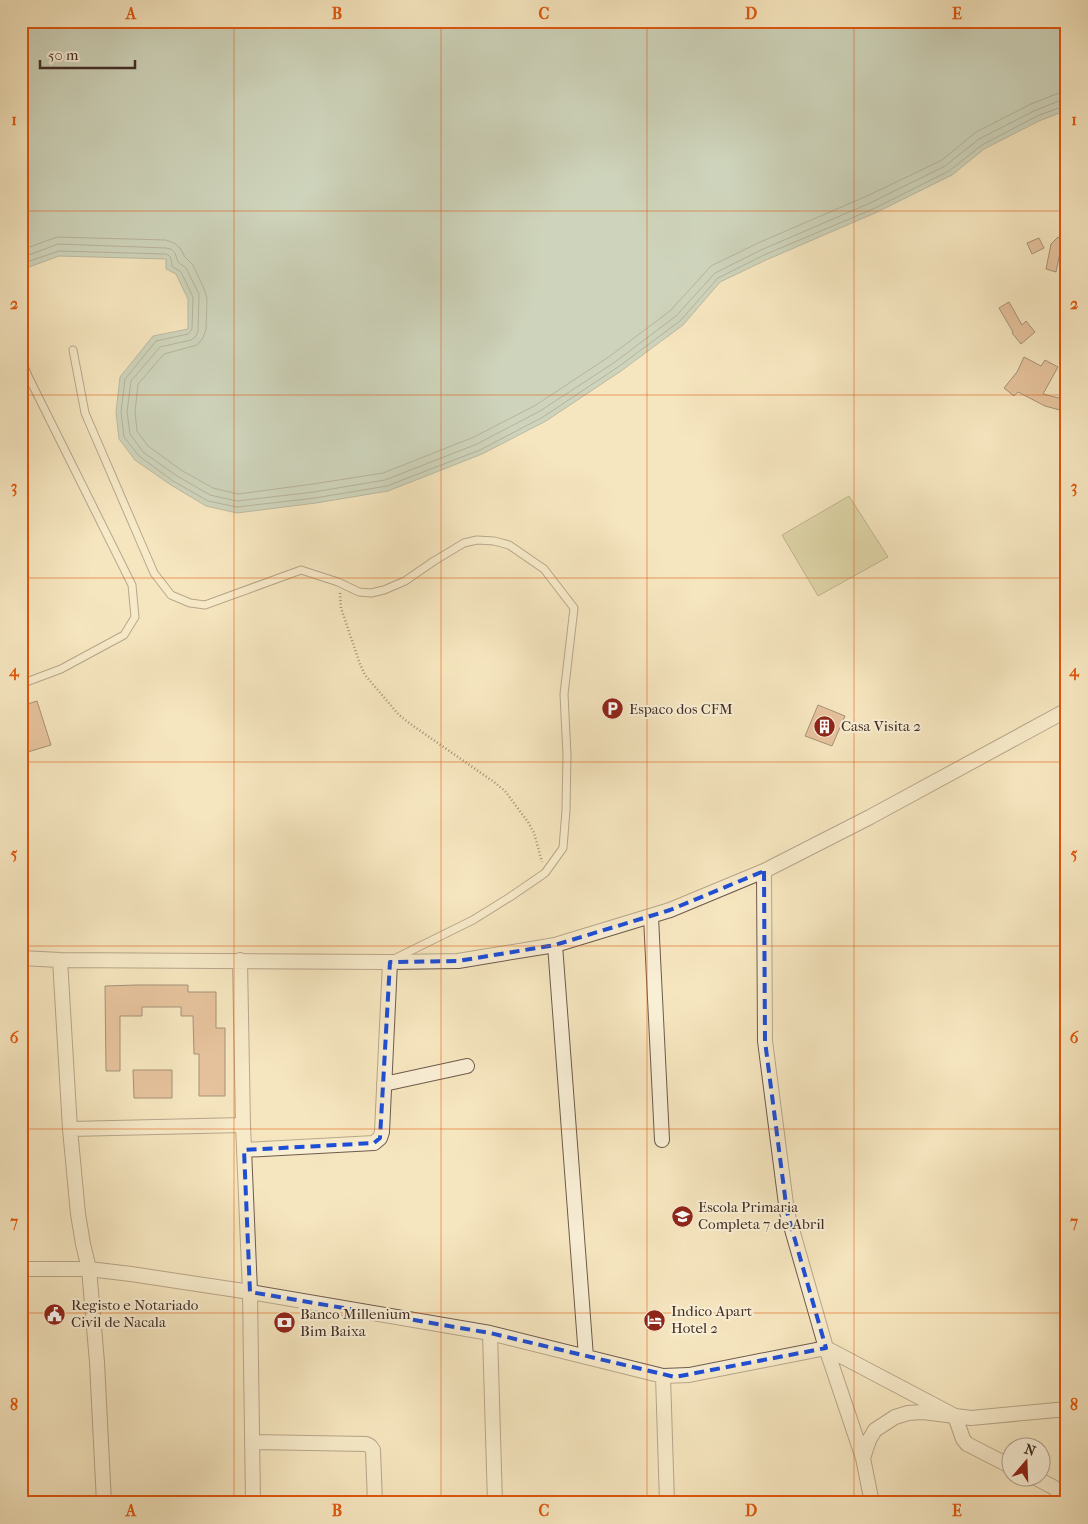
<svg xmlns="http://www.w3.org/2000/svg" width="1088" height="1524" font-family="'IM FELL French Canon',serif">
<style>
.green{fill:#c3c38d;stroke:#82785a}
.water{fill:#9dbeb7;stroke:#78847d}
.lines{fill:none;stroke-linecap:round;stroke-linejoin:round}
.shore{stroke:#6e766e;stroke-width:1}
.building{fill:#d39973;stroke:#402d26}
.lane-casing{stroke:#6e5b4c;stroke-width:9}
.street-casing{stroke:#6e5b4c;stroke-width:16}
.path{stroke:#402d26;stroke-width:2.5;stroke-dasharray:1 2.5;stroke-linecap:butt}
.lane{stroke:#f9efd5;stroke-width:7}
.street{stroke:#f9efd5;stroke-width:14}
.marked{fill:none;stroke:#1d4ed8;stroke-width:4;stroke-dasharray:10 6;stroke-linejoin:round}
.grid{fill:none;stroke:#e0570d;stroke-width:1;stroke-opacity:0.55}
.labels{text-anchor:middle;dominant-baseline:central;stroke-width:4;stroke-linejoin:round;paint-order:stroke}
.poi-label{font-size:15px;fill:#402d26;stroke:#f9efd5;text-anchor:start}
.neatline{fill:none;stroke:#e0570d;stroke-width:2}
.grid-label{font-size:16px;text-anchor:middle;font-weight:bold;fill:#e0570d}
</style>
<rect width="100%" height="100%" fill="#f6e6bf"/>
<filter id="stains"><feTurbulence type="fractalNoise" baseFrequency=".004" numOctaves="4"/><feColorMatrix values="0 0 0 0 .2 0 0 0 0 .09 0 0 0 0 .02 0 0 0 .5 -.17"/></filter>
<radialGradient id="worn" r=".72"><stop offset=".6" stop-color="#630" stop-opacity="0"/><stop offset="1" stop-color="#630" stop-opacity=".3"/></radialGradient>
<path class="green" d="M849,496L888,557L818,596L782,535Z"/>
<path class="water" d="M21,21H1067V110L1039,121L984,149L952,175L875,213L766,260L720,282L683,325L621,371L546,421L482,454L388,491L316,503L237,513L206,506L171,485L135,460L119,439L116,412L120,377L153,336L188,329V299L176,274L166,269V259L59,256L21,270Z"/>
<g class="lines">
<path class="shore" d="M21,250L57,237L166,240L174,243L180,248L185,257L193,265L205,291L207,299L206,329L203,338L197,345L164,354L138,384L135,412L137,431L148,446L181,470L213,488L238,494L313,484L383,473L474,437L536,405L610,356L670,311L711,266L758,243L867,196L942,160L976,132L1031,104L1059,93L1067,91
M21,258L58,244L166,248L171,249L175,253L178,262L186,268L199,294L198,331L196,336L191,340L160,347L131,381L127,412L130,434L143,452L177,476L210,495L237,501L314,492L385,480L477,444L540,411L615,362L676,316L715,273L761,250L870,203L945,166L979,139L1034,111L1061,100L1067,99
M21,264L59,251L165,254C172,255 171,260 172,266L181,272L193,297L192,329L188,334L156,341L125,379L121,412L124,437L139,456L173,481L208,501L237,507L315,498L387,486L480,450L543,417L618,367L680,321L718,278L764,255L873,209L949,171L982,145L1037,116L1067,105"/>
</g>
<path class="building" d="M1058,237L1067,246L1060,253L1056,272L1046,269L1051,244Z
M1039,238L1044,248L1032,254L1027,243Z
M1009,302L1022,325L1026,321L1035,332L1021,344L1012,333L1013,332L999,308Z
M1024,357L1041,366L1045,360L1058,367L1043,394L1067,400V412L1045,406L1018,392L1014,396L1004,388L1017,372Z
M37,701L51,745L21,754V706Z
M818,705L845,716L832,746L805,736Z
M136,985H188V992H216V1028H225V1096H199V1054H194L193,1016H181V1007H142V1016H120V1071H106L105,986Z
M133,1070H172V1098H134Z"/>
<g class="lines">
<defs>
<path id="lane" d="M73,350L85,413L154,573L171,595L190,603L205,605L301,570L338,582L359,592L371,593L384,590L405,581L434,561L464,543L477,540L494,541L509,545L544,569L574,608L564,694L567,755L566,810L563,848L545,873L510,897L473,920L394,959
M21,359L28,376L132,585L135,617L124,635L61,669L21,684"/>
<path id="street" d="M764,871L765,1041L787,1212L826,1348L863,1458L872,1503
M651,917L662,1140
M555,945L586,1357
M21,958L60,960L390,962L458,961L555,945L670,910L764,871L870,817L1067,710
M60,960L70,1129L78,1214L83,1244L89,1269L97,1362L104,1503
M240,960L243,1125L250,1292L253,1503
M384,1084L467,1066
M70,1129L243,1125
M244,1150L374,1143L380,1138L382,1132L390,962
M21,1269H89L131,1274L250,1292L490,1333L663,1376L689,1375L826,1348L955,1416L963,1439L967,1444L1010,1466
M490,1333L495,1503
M663,1376L667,1503
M252,1442L366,1444L370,1446L373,1450L375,1503
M863,1458L869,1440L875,1430L895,1417L908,1413L923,1412L971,1418L1067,1409
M1032,1476L1053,1487L1067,1499"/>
</defs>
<use href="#lane" class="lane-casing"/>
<use href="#street" class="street-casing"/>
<path class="path" d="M340,593L341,608L360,664L365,675L399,715L409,723L494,782L505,791L528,822L534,833L542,862"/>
<use href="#lane" class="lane"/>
<use href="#street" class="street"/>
</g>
<path d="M0 0H1088V1524H0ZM764,871L765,1041L787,1212L826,1348L675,1377L490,1333L250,1292L244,1150L374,1143L380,1138L390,962L458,961L555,945L670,910Z" fill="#f6e6bf" fill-opacity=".55" fill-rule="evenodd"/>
<path class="marked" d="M764,871L765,1041L787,1212L826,1348L675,1377L490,1333L250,1292L244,1150L374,1143L380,1138L390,962L458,961L555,945L670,910Z"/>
<path class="grid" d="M234,21V1503M441,21V1503M647,21V1503M854,21V1503M21,211H1067M21,395H1067M21,578H1067M21,762H1067M21,946H1067M21,1129H1067M21,1313H1067"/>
<defs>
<symbol id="parking-disc" viewBox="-11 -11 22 22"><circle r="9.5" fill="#8f2418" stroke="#f9efd5"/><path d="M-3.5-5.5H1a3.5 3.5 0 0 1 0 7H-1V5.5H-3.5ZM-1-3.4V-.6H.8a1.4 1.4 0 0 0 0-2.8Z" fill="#fff"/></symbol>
<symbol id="building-disc" viewBox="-11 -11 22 22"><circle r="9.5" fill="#8f2418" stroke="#f9efd5"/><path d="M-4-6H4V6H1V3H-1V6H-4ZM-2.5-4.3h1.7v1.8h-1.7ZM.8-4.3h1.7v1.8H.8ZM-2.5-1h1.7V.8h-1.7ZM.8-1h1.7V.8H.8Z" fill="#fff"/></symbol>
<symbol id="school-disc" viewBox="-11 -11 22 22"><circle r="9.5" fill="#8f2418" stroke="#f9efd5"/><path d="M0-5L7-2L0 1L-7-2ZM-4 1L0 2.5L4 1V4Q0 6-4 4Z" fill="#fff"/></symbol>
<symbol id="civic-disc" viewBox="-11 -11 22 22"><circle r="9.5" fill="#8f2418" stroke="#f9efd5"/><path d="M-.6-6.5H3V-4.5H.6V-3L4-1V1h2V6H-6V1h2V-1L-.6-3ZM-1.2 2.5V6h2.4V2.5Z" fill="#fff"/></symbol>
<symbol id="hotel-disc" viewBox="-11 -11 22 22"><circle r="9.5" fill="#8f2418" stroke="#f9efd5"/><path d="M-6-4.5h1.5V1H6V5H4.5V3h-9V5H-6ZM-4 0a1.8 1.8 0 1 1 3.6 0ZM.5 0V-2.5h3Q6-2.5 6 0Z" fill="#fff"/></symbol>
<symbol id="bank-disc" viewBox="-11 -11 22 22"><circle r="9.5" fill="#8f2418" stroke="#f9efd5"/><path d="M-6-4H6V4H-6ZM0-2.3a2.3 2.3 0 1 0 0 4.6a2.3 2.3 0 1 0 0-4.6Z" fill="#fff"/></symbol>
</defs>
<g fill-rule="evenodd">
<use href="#parking-disc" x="600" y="696" width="25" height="25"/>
<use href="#building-disc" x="812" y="714" width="25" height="25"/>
<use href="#school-disc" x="670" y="1204" width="25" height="25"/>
<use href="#civic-disc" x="42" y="1302" width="25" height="25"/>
<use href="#hotel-disc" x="642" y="1308" width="25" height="25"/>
<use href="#bank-disc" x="272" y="1310" width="25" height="25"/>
</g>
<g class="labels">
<g class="poi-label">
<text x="629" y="709">Espaco dos CFM</text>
<text x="841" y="726">Casa Visita 2</text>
<text x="698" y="1207">Escola Primaria<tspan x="698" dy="17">Completa 7 de Abril</tspan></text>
<text x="71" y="1305">Registo e Notariado<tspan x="71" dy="17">Civil de Nacala</tspan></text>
<text x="671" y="1311">Indico Apart<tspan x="671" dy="17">Hotel 2</tspan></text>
<text x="300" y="1314">Banco Millenium<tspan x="300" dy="17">Bim Baixa</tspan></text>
</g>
</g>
<rect width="1088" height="1524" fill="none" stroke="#f6e6bf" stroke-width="55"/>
<g transform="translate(1026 1462) rotate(19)"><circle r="24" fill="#f9efd5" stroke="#afa18f"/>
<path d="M0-4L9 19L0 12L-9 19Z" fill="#8f2418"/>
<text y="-8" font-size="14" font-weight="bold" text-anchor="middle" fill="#402d26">N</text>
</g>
<path d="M40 60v8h95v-8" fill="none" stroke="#402d26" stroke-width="2.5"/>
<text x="48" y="60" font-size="15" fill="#402d26" stroke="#f9efd5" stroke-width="4" paint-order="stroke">50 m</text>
<rect x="28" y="28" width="1032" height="1468" class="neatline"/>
<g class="grid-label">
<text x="131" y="19">A</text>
<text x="337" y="19">B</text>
<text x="544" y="19">C</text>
<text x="751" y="19">D</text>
<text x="957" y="19">E</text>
<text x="14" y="125">1</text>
<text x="1074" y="125">1</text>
<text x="14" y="309">2</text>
<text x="1074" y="309">2</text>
<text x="14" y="492">3</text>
<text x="1074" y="492">3</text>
<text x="14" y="676">4</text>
<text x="1074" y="676">4</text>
<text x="14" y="859">5</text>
<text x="1074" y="859">5</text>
<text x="14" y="1043">6</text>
<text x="1074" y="1043">6</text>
<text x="14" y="1227">7</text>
<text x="1074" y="1227">7</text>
<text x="14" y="1410">8</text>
<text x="1074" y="1410">8</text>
<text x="131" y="1516">A</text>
<text x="337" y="1516">B</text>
<text x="544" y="1516">C</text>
<text x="751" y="1516">D</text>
<text x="957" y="1516">E</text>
</g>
<rect width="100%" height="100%" filter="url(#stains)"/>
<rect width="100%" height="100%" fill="url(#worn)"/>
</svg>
